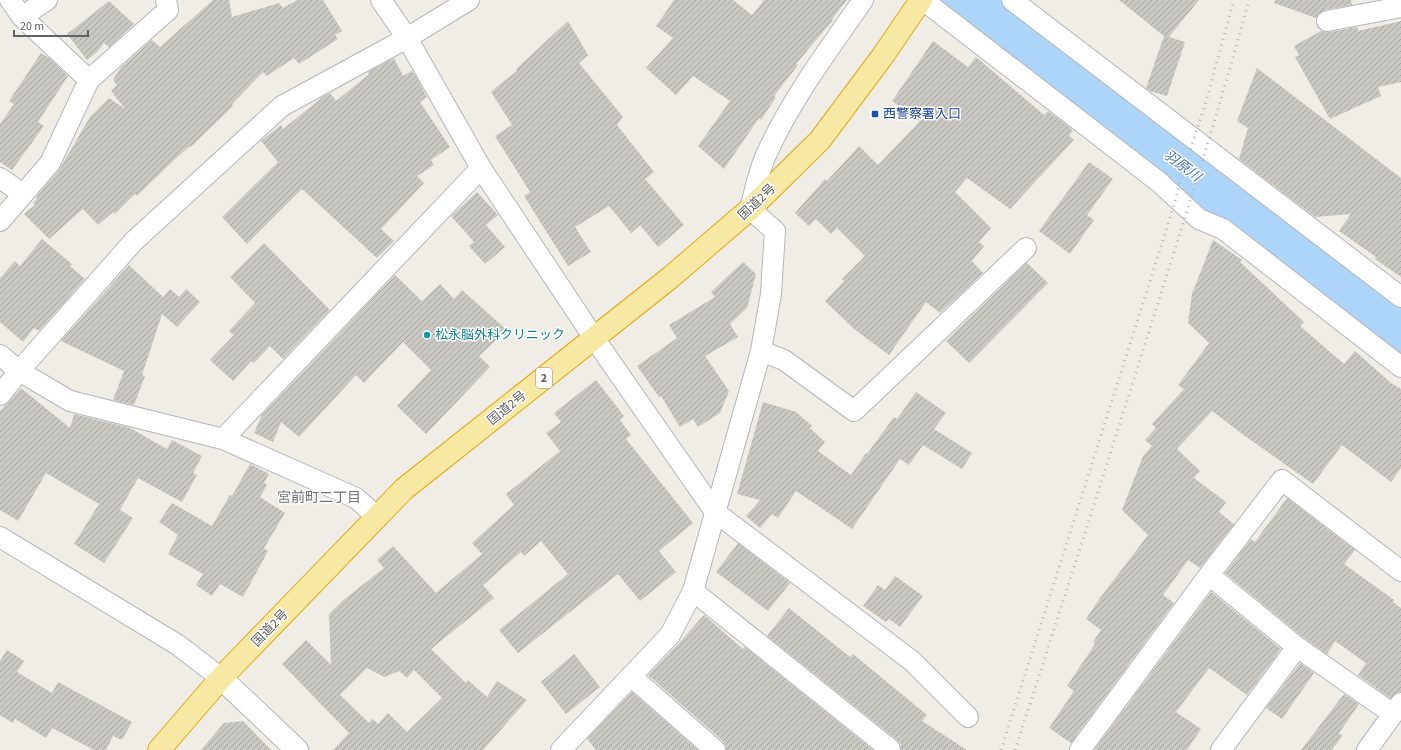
<svg xmlns="http://www.w3.org/2000/svg" width="1401" height="750" font-family="'Source Sans 3','Noto Sans JP',sans-serif">
<style>
.lines{fill:none;stroke-linecap:round;stroke-linejoin:round}
.river{stroke:#acd5f9;stroke-width:44}
.building{fill:url(#building-hatch);fill-rule:evenodd}
.minor-casing{stroke:#b3b6ba;stroke-width:22}
.tertiary-casing{stroke:#b3b6ba;stroke-width:24}
.trunk-casing{stroke:#e4a711;stroke-width:24}
.minor{stroke:#fff;stroke-width:20}
.tertiary{stroke:#fff;stroke-width:22}
.trunk{stroke:#f7e8a3;stroke-width:22}
.rail{stroke:#b4b5b5;stroke-width:3;stroke-dasharray:1 5;stroke-linecap:butt}
.transit-dot{fill:#1a4fb4;stroke:#fff;stroke-width:1.5}
.culture-dot{fill:#0f9aa8;stroke:#fff;stroke-width:1.5}
.labels{text-anchor:middle;dominant-baseline:central;stroke-width:3;stroke-linejoin:round;paint-order:stroke}
.shield{fill:#fff;stroke:#8e9093;stroke-width:1}
.shield-label{font-size:12px;font-weight:bold;fill:#5e6165}
.transit-label{font-size:13px;fill:#164399;stroke:#fff;text-anchor:start}
.street-label{font-size:13px;fill:#5e6165;stroke:#fff}
.culture-label{font-size:13px;fill:#0d838f;stroke:#fff;text-anchor:start}
.water-label{font-size:14px;font-style:italic;fill:#4976aa;stroke:#fff}
.neighbourhood-label{font-size:14px;fill:#6f7377;stroke:#fff}
</style>
<defs>
<pattern id="building-hatch" width="6" height="6" patternUnits="userSpaceOnUse"><rect width="6" height="6" fill="#cac8c2"/><path d="M-1 1l2-2M0 6l6-6M5 7l2-2" fill="none" stroke="#a7a6a1"/></pattern>
</defs>
<rect width="100%" height="100%" fill="#efede6"/>
<g class="lines">
<path class="river" d="M964,0L1236,208L1401,331"/>
</g>
<path class="building" d="M213,0H229L232,17L279,3L283,8L297,0H323L342,31L335,35L338,39L299,64L294,58L267,76L263,72L232,104L233,106L191,147L190,146L173,161L137,196L135,194L115,214L113,212L98,225L83,209L49,239L24,214L35,205L33,203L37,199L36,197L59,170L90,117L109,98L125,109L111,91L117,85L113,80L121,67L152,40L160,47Z
M674,0H733L752,15L764,0H847L832,19L833,20L796,64L798,65L774,96L776,97L761,120L759,118L724,169L698,146L730,101L693,76L676,95L646,68L673,38L656,26Z
M1119,0H1199L1169,37L1185,42L1167,96L1150,91L1146,88L1164,36Z
M1275,0H1351L1352,5L1324,10L1319,13L1316,18L1274,3Z
M109,1L134,24L109,47L104,43L97,52L87,60L67,34Z
M568,21L588,55L579,63L623,117L617,125L654,172L645,179L684,225L658,247L640,225L631,233L609,206L575,227L591,252L568,266L524,196L530,192L495,136L512,125L491,92L505,80L517,71L516,69Z
M1401,21V82L1378,87L1381,96L1330,119L1295,57L1299,55L1294,46L1321,31L1329,32L1357,27L1358,31Z
M933,41L968,67L976,57L1044,115L1048,111L1068,126L1073,131L1069,136L1074,140L1010,209L967,178L955,192L991,228L979,242L984,246L972,261L983,273L940,313L926,302L889,355L854,329L825,301L844,281L842,279L865,256L837,228L831,234L816,219L809,226L795,213L825,179L827,181L859,146L878,165L920,121L892,101Z
M41,53L49,58L68,76L38,122L44,126L12,170L0,162V124L14,104L9,101Z
M394,58L403,76L412,71L417,78L427,97L420,102L450,147L431,160L434,165L417,176L424,183L381,229L394,241L377,258L302,189L247,244L222,217L278,162L261,141L281,125L283,129L324,96L330,93L336,101L369,74L368,72Z
M1257,68L1401,178V277L1375,259L1376,257L1339,231L1351,214L1315,217L1239,159L1248,128L1237,121Z
M1089,162L1113,179L1087,215L1094,220L1070,254L1039,231Z
M477,192L498,215L486,225L505,247L485,264L469,246L474,242L451,216Z
M42,239L72,264L70,266L85,279L39,331L34,328L23,342L0,322V278L15,261L20,266Z
M1213,240L1242,260L1240,262L1304,322L1300,326L1344,364L1355,351L1391,383L1401,389V468L1391,482L1342,445L1313,484L1245,436L1212,411L1177,449L1200,471L1194,478L1226,502L1219,512L1234,524L1200,568L1188,560L1163,595L1174,603L1071,743L1049,728L1074,691L1067,686L1095,644L1093,642L1101,630L1086,619L1100,598L1148,535L1122,510L1143,456L1152,446L1145,440L1156,428L1152,424L1184,389L1178,385L1209,343L1188,323L1192,294Z
M264,243L330,310L283,359L270,346L254,363L251,361L233,381L210,360L234,335L229,331L255,303L230,277Z
M743,262L756,274L747,308L730,324L738,337L705,356L729,391L720,413L698,427L693,419L680,427L661,396L659,397L637,366L677,338L669,325L715,297L711,292Z
M1027,263L1048,283L969,363L946,341L959,328Z
M129,265L163,297L170,289L179,297L186,289L200,302L177,327L162,314L142,375L145,376L134,405L113,400L124,371L61,341Z
M395,275L422,301L440,284L454,299L462,290L507,330L479,356L490,367L426,434L397,406L431,370L403,342L364,383L356,375L299,437L281,422L273,442L254,433L262,415Z
M596,380L624,416L620,420L631,435L626,439L693,523L659,551L676,572L640,601L618,574L518,653L499,630L568,574L541,541L524,556L521,552L483,585L494,598L431,649L466,683L468,680L487,697L497,681L527,700L483,750H333L349,733L282,664L306,640L331,665L329,614L341,602L384,568L377,560L393,546L436,593L482,554L472,543L514,505L506,494L560,451L546,433L561,422L554,413ZM367,668L384,677L399,671L407,678L414,670L442,698L407,732L388,713L378,724L373,719L369,723L340,695Z
M21,388L70,428L74,414L130,428L167,449L172,440L202,456L193,473L197,475L182,502L138,478L120,510L133,518L104,563L74,544L99,504L46,473L18,521L0,510V411Z
M916,392L946,413L934,429L972,453L962,469L923,445L909,465L900,459L852,529L796,491L778,518L772,514L760,528L746,516L760,500L737,494L763,402L796,412L812,426L810,428L825,442L818,451L851,475L866,453L867,454L894,417L897,419Z
M250,464L269,474L264,483L267,485L260,497L285,513L264,548L268,551L243,597L220,584L212,596L196,585L203,574L168,554L178,535L159,522L172,503L212,526L230,495L232,496Z
M1287,498L1355,550L1344,564L1394,600L1393,602L1401,608V692L1396,693L1390,698L1358,675L1366,663L1335,641L1327,654L1304,638L1225,573L1251,539L1255,542Z
M738,543L790,583L768,611L716,572Z
M895,576L923,596L900,627L889,619L886,622L863,606L878,585L885,590Z
M1211,592L1281,649L1247,695L1209,668L1176,712L1201,729L1187,750H1094Z
M789,608L850,657L853,654L927,715L922,721L967,750H901V744L897,740L767,636Z
M704,615L743,649L745,647L873,750H726V746L723,741L648,675L679,643Z
M7,650L24,661L17,672L52,693L58,682L132,722L122,740L113,736L106,750H94L52,728L46,738L15,719L13,723L0,715V661Z
M574,654L600,687L566,714L541,682Z
M1300,663L1314,673L1282,719L1266,708Z
M632,692L698,750H596L587,739Z
M1344,694L1359,704L1339,733L1342,736L1332,750H1301Z
M243,721L271,750H201L224,723Z"/>
<g class="lines">
<defs>
<path id="minor" d="M381,0L407,38L481,168L594,338L715,512L912,661L968,717
M923,0L1159,182L1199,219L1223,229L1401,367
M1012,0L1401,297
M22,17L47,0
M1327,21L1401,7
M89,80L168,10L166,0
M0,178L23,194
M0,221L50,163L89,80L22,17L10,0
M761,351L784,360L854,411L1026,248
M0,355L19,371L70,401L223,439L356,498L377,517
M0,395L19,371L134,241L282,106L407,38L469,0
M223,439L481,168
M0,537L178,645L221,678
M1209,575L1297,647L1393,714
M693,591L890,749
M631,676L715,750
M561,750L670,635L693,591L761,351L771,294L775,231L750,209C755,191 759,169 767,153C792,98 829,49 863,0
M1080,750L1209,575L1282,480L1401,571
M1221,750L1297,647
M1367,750L1401,703"/>
<path id="tertiary" d="M221,678L297,750"/>
<path id="trunk" d="M159,750L221,678L404,489L671,277L750,209L820,140L882,57L921,0"/>
</defs>
<use href="#minor" class="minor-casing"/>
<use href="#tertiary" class="tertiary-casing"/>
<use href="#trunk" class="trunk-casing"/>
<use href="#minor" class="minor"/>
<use href="#tertiary" class="tertiary"/>
<use href="#trunk" class="trunk"/>
<path class="rail" d="M1001,750L1164,237L1194,138L1205,105L1234,0
M1015,750C1063,602 1110,455 1157,306C1189,205 1221,103 1249,0"/>
</g>
<rect class="transit-dot" x="871" y="110" width="8" height="8" rx="2"/>
<circle class="culture-dot" cx="427" cy="335" r="4"/>
<g class="labels">
<rect class="shield" x="536" y="368" width="16" height="20" rx="3"/>
<g class="shield-label">
<text x="544" y="378">2</text>
</g>
<g class="transit-label">
<text x="883" y="114">西警察署入口</text>
</g>
<g class="street-label">
<text transform="translate(757 202) rotate(-43)">国道2号</text>
<text transform="translate(507 408) rotate(-39)">国道2号</text>
<text transform="translate(270 628) rotate(-46)">国道2号</text>
</g>
<g class="culture-label">
<text x="435" y="335">松永脳外科クリニック</text>
</g>
<g class="water-label">
<text transform="translate(1182 166) rotate(37)">羽原川</text>
</g>
<g class="neighbourhood-label">
<text x="319" y="498">宮前町二丁目</text>
</g>
</g>
<path d="M14 30v6h74v-6" fill="none" stroke="#5e6165" stroke-width="2"/>
<text x="20" y="30" font-size="12" fill="#5e6165" stroke="#ffffff" stroke-width="3" paint-order="stroke">20 m</text>
</svg>
